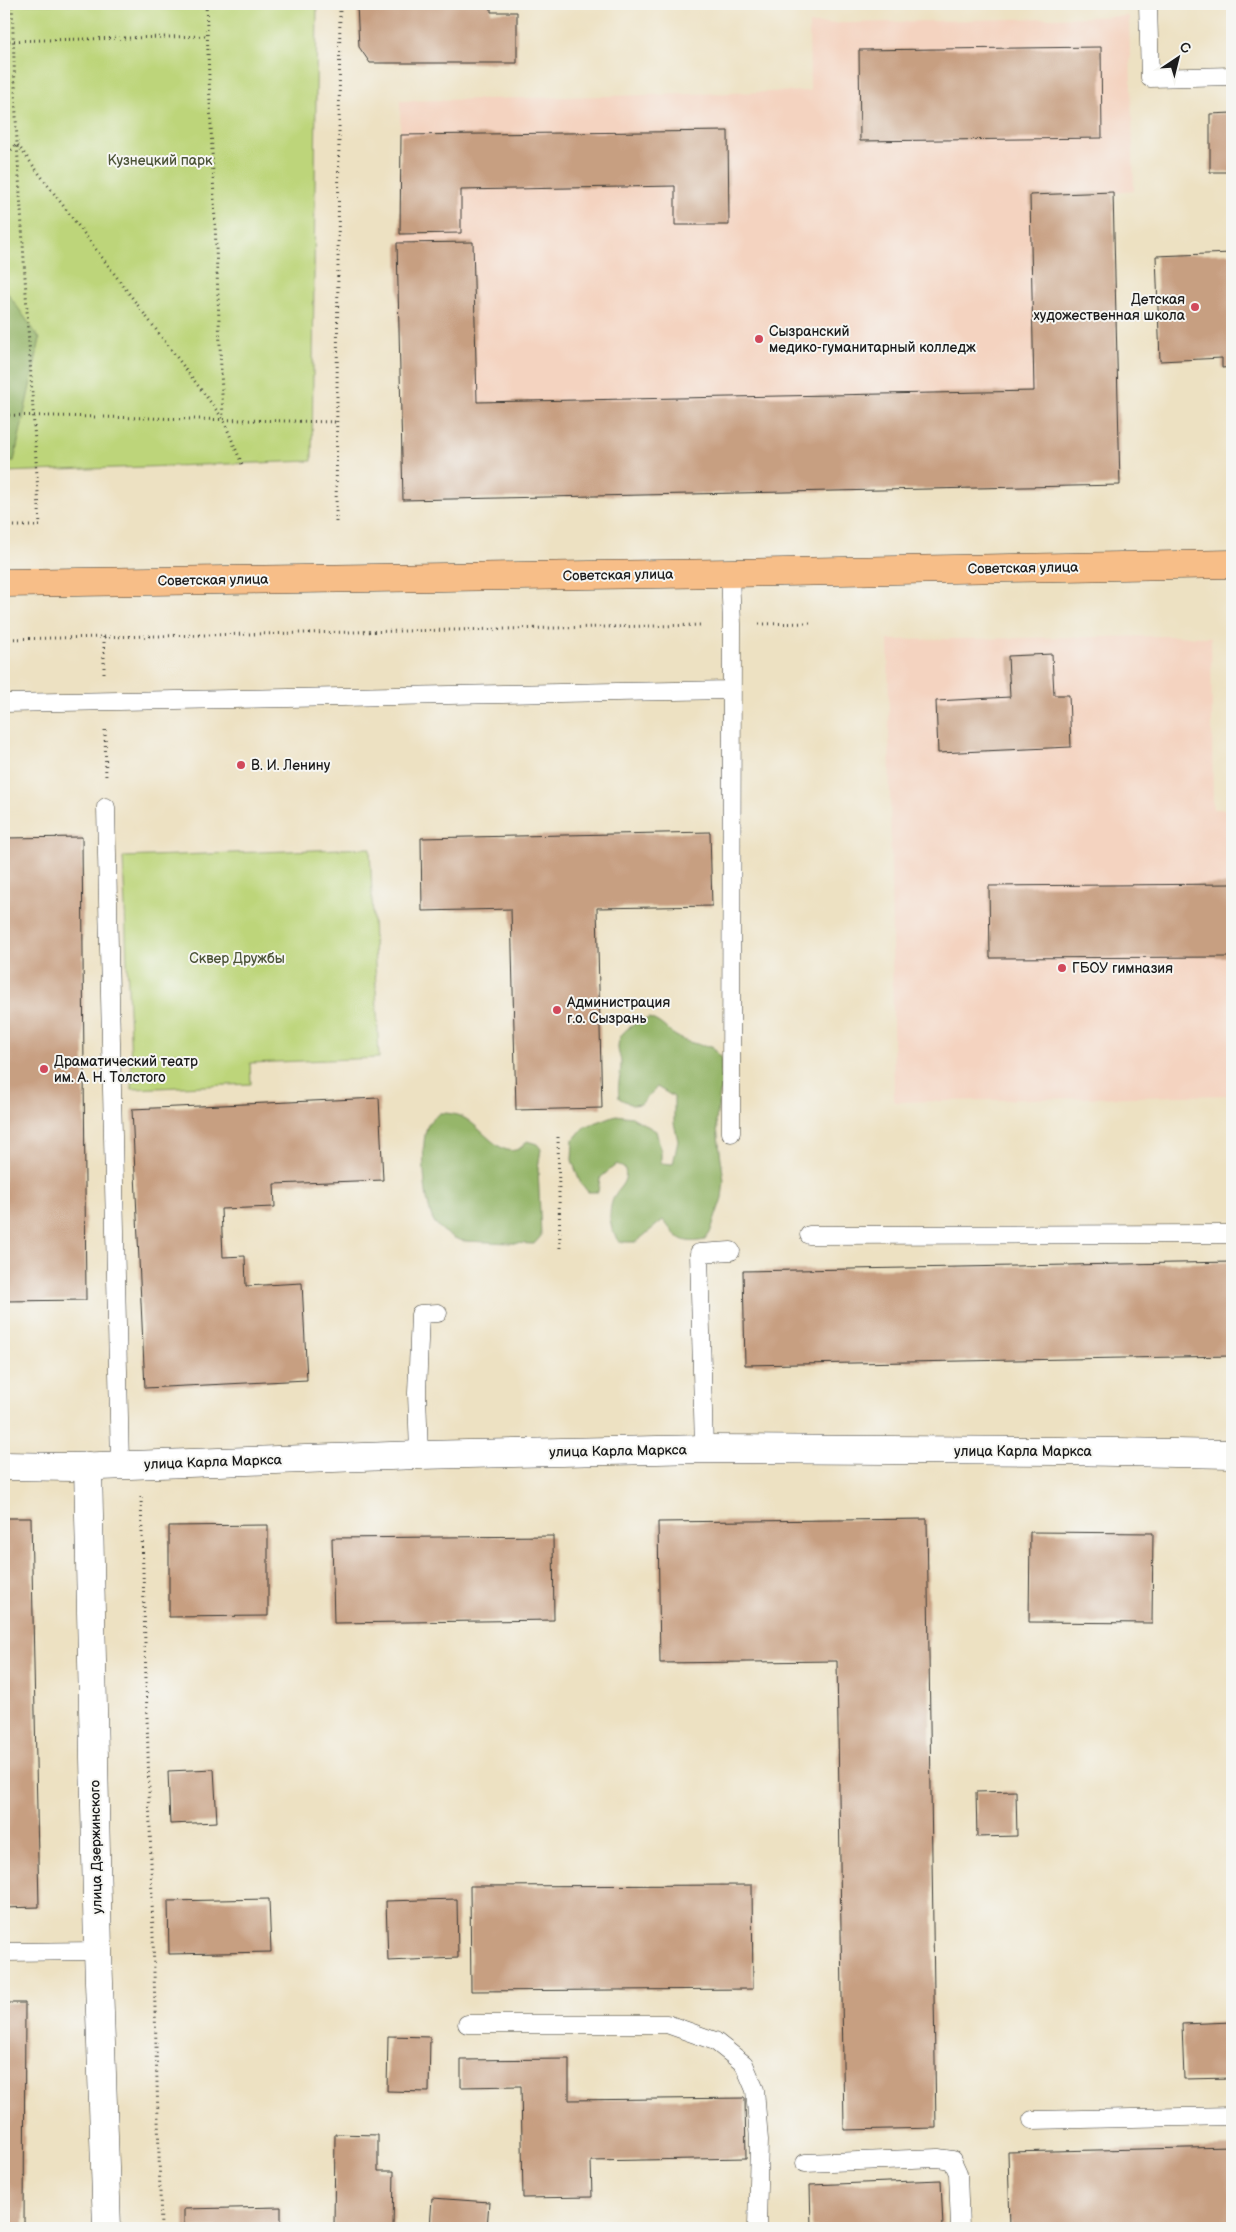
<svg xmlns="http://www.w3.org/2000/svg" width="1236" height="2232" font-family="'Balsamiq Sans',sans-serif">
<style>
.built{fill:#f4d3c0}
.green{fill:#bdd57a;stroke:#6c784b}
.forest{fill:#96b66a;stroke:#596943}
.building{fill:#c79f81}
.lines{fill:none;stroke-linecap:round;stroke-linejoin:round}
.service-casing{stroke:#3b3a35;stroke-width:19}
.minor-casing{stroke:#3b3a35;stroke-width:29}
.tertiary-casing{stroke:#3b3a35;stroke-width:29}
.primary-casing{stroke:#3b3a35;stroke-width:29}
.path{stroke:#3b3a35;stroke-width:3;stroke-dasharray:1 4;stroke-linecap:butt}
.service{stroke:#fff;stroke-width:18}
.minor{stroke:#fff;stroke-width:28}
.tertiary{stroke:#fff;stroke-width:28}
.primary{stroke:#f7be88;stroke-width:28}
.poi-dot{fill:#d1495b;stroke:#f6f6f2;stroke-width:2}
.labels{text-anchor:middle;dominant-baseline:central;stroke-width:4;stroke-linejoin:round;paint-order:stroke}
.park-label{font-size:14px;fill:#4c5438;stroke:#f6f6f2}
.poi-label{font-size:14px;fill:#1c1c1c;stroke:#f6f6f2;text-anchor:start}
.street-label{font-size:14px;fill:#1c1c1c;stroke:#f6f6f2}
</style>
<rect width="100%" height="100%" fill="#f6f6f2"/>
<filter id="ink" filterUnits="userSpaceOnUse"><feTurbulence type="fractalNoise" baseFrequency=".02" numOctaves="2"/><feDisplacementMap in="SourceGraphic" scale="10" xChannelSelector="R" yChannelSelector="G"/><feConvolveMatrix kernelMatrix="1 2 1 2 8 2 1 2 1" color-interpolation-filters="sRGB"/></filter>
<filter id="wash" filterUnits="userSpaceOnUse"><feTurbulence type="fractalNoise" baseFrequency=".0096" numOctaves="4" result="noise"/><feDisplacementMap in="SourceGraphic" scale="20" xChannelSelector="R" yChannelSelector="G"/><feGaussianBlur stdDeviation="1.12" result="paint"/><feColorMatrix in="noise" values="0 0 0 0 0 0 0 0 0 0 0 0 0 0 0 0 0 1.4 0 .05"/><feComposite in="paint" operator="in"/></filter>
<g filter="url(#wash)">
<rect width="100%" height="100%" fill="#ede1c2"/>
<path class="built" d="M1129,16L1134,191L1113,193L1120,485L403,500L400,101L810,91L809,24Z
M1166,636L1211,637L1213,809H1232V1095L894,1102L888,640Z"/>
<path class="green" d="M4,4H317L312,461L4,472Z
M370,848L379,1058L250,1063L251,1084L132,1089L123,857Z"/>
<path class="forest" d="M4,288L40,339L14,461L4,462Z
M649,1018C665,1024 664,1029 676,1036C687,1043 700,1045 712,1046L721,1058V1087L716,1121L724,1181L722,1198L710,1233L705,1240C680,1245 677,1237 663,1220L636,1242H619C610,1231 607,1211 614,1197C619,1186 628,1183 625,1169L617,1164L600,1178L598,1192H588L580,1182L572,1160L573,1140L584,1127L616,1115L632,1117L656,1131L661,1151V1163L673,1164L678,1141L674,1123V1097L657,1087L641,1104L632,1105L619,1098C617,1082 621,1078 621,1063C621,1058 618,1053 618,1048C618,1030 634,1024 649,1018Z
M440,1113C450,1113 457,1114 466,1119C485,1130 507,1168 527,1141L537,1144L541,1149L538,1168L541,1236L534,1244L464,1241C453,1239 443,1232 435,1223C424,1208 420,1144 427,1127C430,1120 434,1117 440,1113Z"/>
<g id="blocks">
<path class="building" d="M357,4H491V12H517V63H370L359,47Z
M1101,47L1102,138L860,141L859,50Z
M1232,113V172H1210V114Z
M728,131L729,225H675V186L461,190V233L400,234L401,135Z
M1113,192L1120,485L403,500L397,243L473,242L477,402L1034,391L1030,195Z
M1232,253V367L1222,368V358L1160,361L1156,256Z
M1052,654L1054,695H1069L1071,747L938,753L936,701L1010,697L1008,656Z
M710,832L712,906L597,908L602,1108L516,1110L511,909L422,911L421,838Z
M82,837L86,1300L4,1301V838Z
M1232,884V957L990,958L989,886Z
M379,1098L383,1180L274,1184L275,1207L221,1209L223,1257L245,1256L246,1286L302,1283L307,1380L145,1388L132,1109Z
M1232,1262V1356L745,1365L743,1271Z
M4,1518H31L39,1907L4,1908Z
M927,1519L936,2128L844,2130L837,1661L660,1663L658,1522Z
M268,1525V1616L169,1617V1526Z
M1030,1532L1153,1533L1152,1623L1029,1622Z
M553,1536L554,1620L334,1623L332,1538Z
M214,1769L217,1822L170,1824L168,1771Z
M1016,1791L1017,1836L977,1837L976,1792Z
M752,1885L753,1989L471,1991L470,1886Z
M269,1899L271,1952L169,1954L168,1901Z
M457,1899L458,1958L388,1961L386,1901Z
M4,2003H25L24,2228H4Z
M1232,2022V2078L1184,2079L1182,2024Z
M388,2036L430,2037L429,2092L387,2091Z
M569,2059V2100L745,2098L746,2158L591,2161L592,2197L523,2198L521,2086L461,2087V2060Z
M335,2134L378,2135V2171H394L393,2228H334Z
M1232,2147V2228H1010L1008,2152Z
M941,2180L943,2228H811L810,2185Z
M432,2198L489,2202L487,2228H430Z
M281,2207V2228H184V2209Z"/>
</g>
</g>
<g filter="url(#ink)">
<use href="#blocks" fill-opacity="0" stroke="#3b3a35" stroke-width="1"/>
<g class="lines">
<defs>
<path id="service" d="M1148,4L1150,78L1232,76
M730,573L732,624L731,1133
M4,703L732,690
M106,807L120,1465
M809,1235L1232,1234
M704,1449L699,1253L731,1251
M419,1455L417,1393L420,1314L438,1313
M4,1952L98,1951
M467,2024H667L715,2041L744,2064L755,2090L759,2140L757,2228
M1032,2120L1232,2116
M805,2163L938,2158L952,2160L958,2173L960,2228"/>
<path id="minor" d="M88,1466L98,1951L107,2228"/>
<path id="tertiary" d="M4,1466L71,1467L419,1455L704,1449L1060,1451L1232,1454"/>
<path id="primary" d="M4,583L730,573L1232,564"/>
</defs>
<use href="#service" class="service-casing"/>
<use href="#minor" class="minor-casing"/>
<use href="#tertiary" class="tertiary-casing"/>
<use href="#primary" class="primary-casing"/>
<path class="path" d="M206,4L223,418
M4,41L206,36
M4,157L17,144L12,4
M4,415L337,422
M336,522L340,4
M4,526H40L17,144L223,419L242,464
M759,624L810,623
M104,637V674
M4,639L703,625
M105,730L106,779
M558,1137L560,1250
M141,1497L161,2228"/>
<use href="#service" class="service"/>
<use href="#minor" class="minor"/>
<use href="#tertiary" class="tertiary"/>
<use href="#primary" class="primary"/>
</g>
</g>
<g class="poi-dot">
<circle cx="1195" cy="307" r="5"/>
<circle cx="759" cy="339" r="5"/>
<circle cx="241" cy="765" r="5"/>
<circle cx="1062" cy="968" r="5"/>
<circle cx="557" cy="1010" r="5"/>
<circle cx="44" cy="1069" r="5"/>
</g>
<g class="labels">
<g class="park-label">
<text x="160" y="160">Кузнецкий парк</text>
<text x="237" y="958">Сквер Дружбы</text>
</g>
<g class="poi-label">
<text x="1185" y="299" text-anchor="end">Детская<tspan x="1185" dy="16">художественная школа</tspan></text>
<text x="769" y="331">Сызранский<tspan x="769" dy="16">медико-гуманитарный колледж</tspan></text>
<text x="251" y="765">В. И. Ленину</text>
<text x="1072" y="968">ГБОУ гимназия</text>
<text x="567" y="1002">Администрация<tspan x="567" dy="16">г.о. Сызрань</tspan></text>
<text x="54" y="1061">Драматический театр<tspan x="54" dy="16">им. А. Н. Толстого</tspan></text>
</g>
<g class="street-label">
<text transform="translate(1023 568) rotate(-1)">Советская улица</text>
<text transform="translate(618 575) rotate(-1)">Советская улица</text>
<text transform="translate(213 580) rotate(-1)">Советская улица</text>
<text transform="translate(618 1451) rotate(-1)">улица Карла Маркса</text>
<text x="1023" y="1451">улица Карла Маркса</text>
<text transform="translate(213 1462) rotate(-2)">улица Карла Маркса</text>
<text transform="translate(96 1847) rotate(-91)">улица Дзержинского</text>
</g>
</g>
<rect width="1236" height="2232" fill="none" stroke="#f6f6f2" stroke-width="20"/>
<g transform="translate(1178 58) rotate(35)" stroke="#f6f6f2" stroke-width="4" paint-order="stroke">
<path d="M0-4L9 19L0 12L-9 19Z" fill="#1c1c1c"/>
<text y="-8" font-size="14" font-weight="bold" text-anchor="middle" fill="#1c1c1c">С</text>
</g>
</svg>
